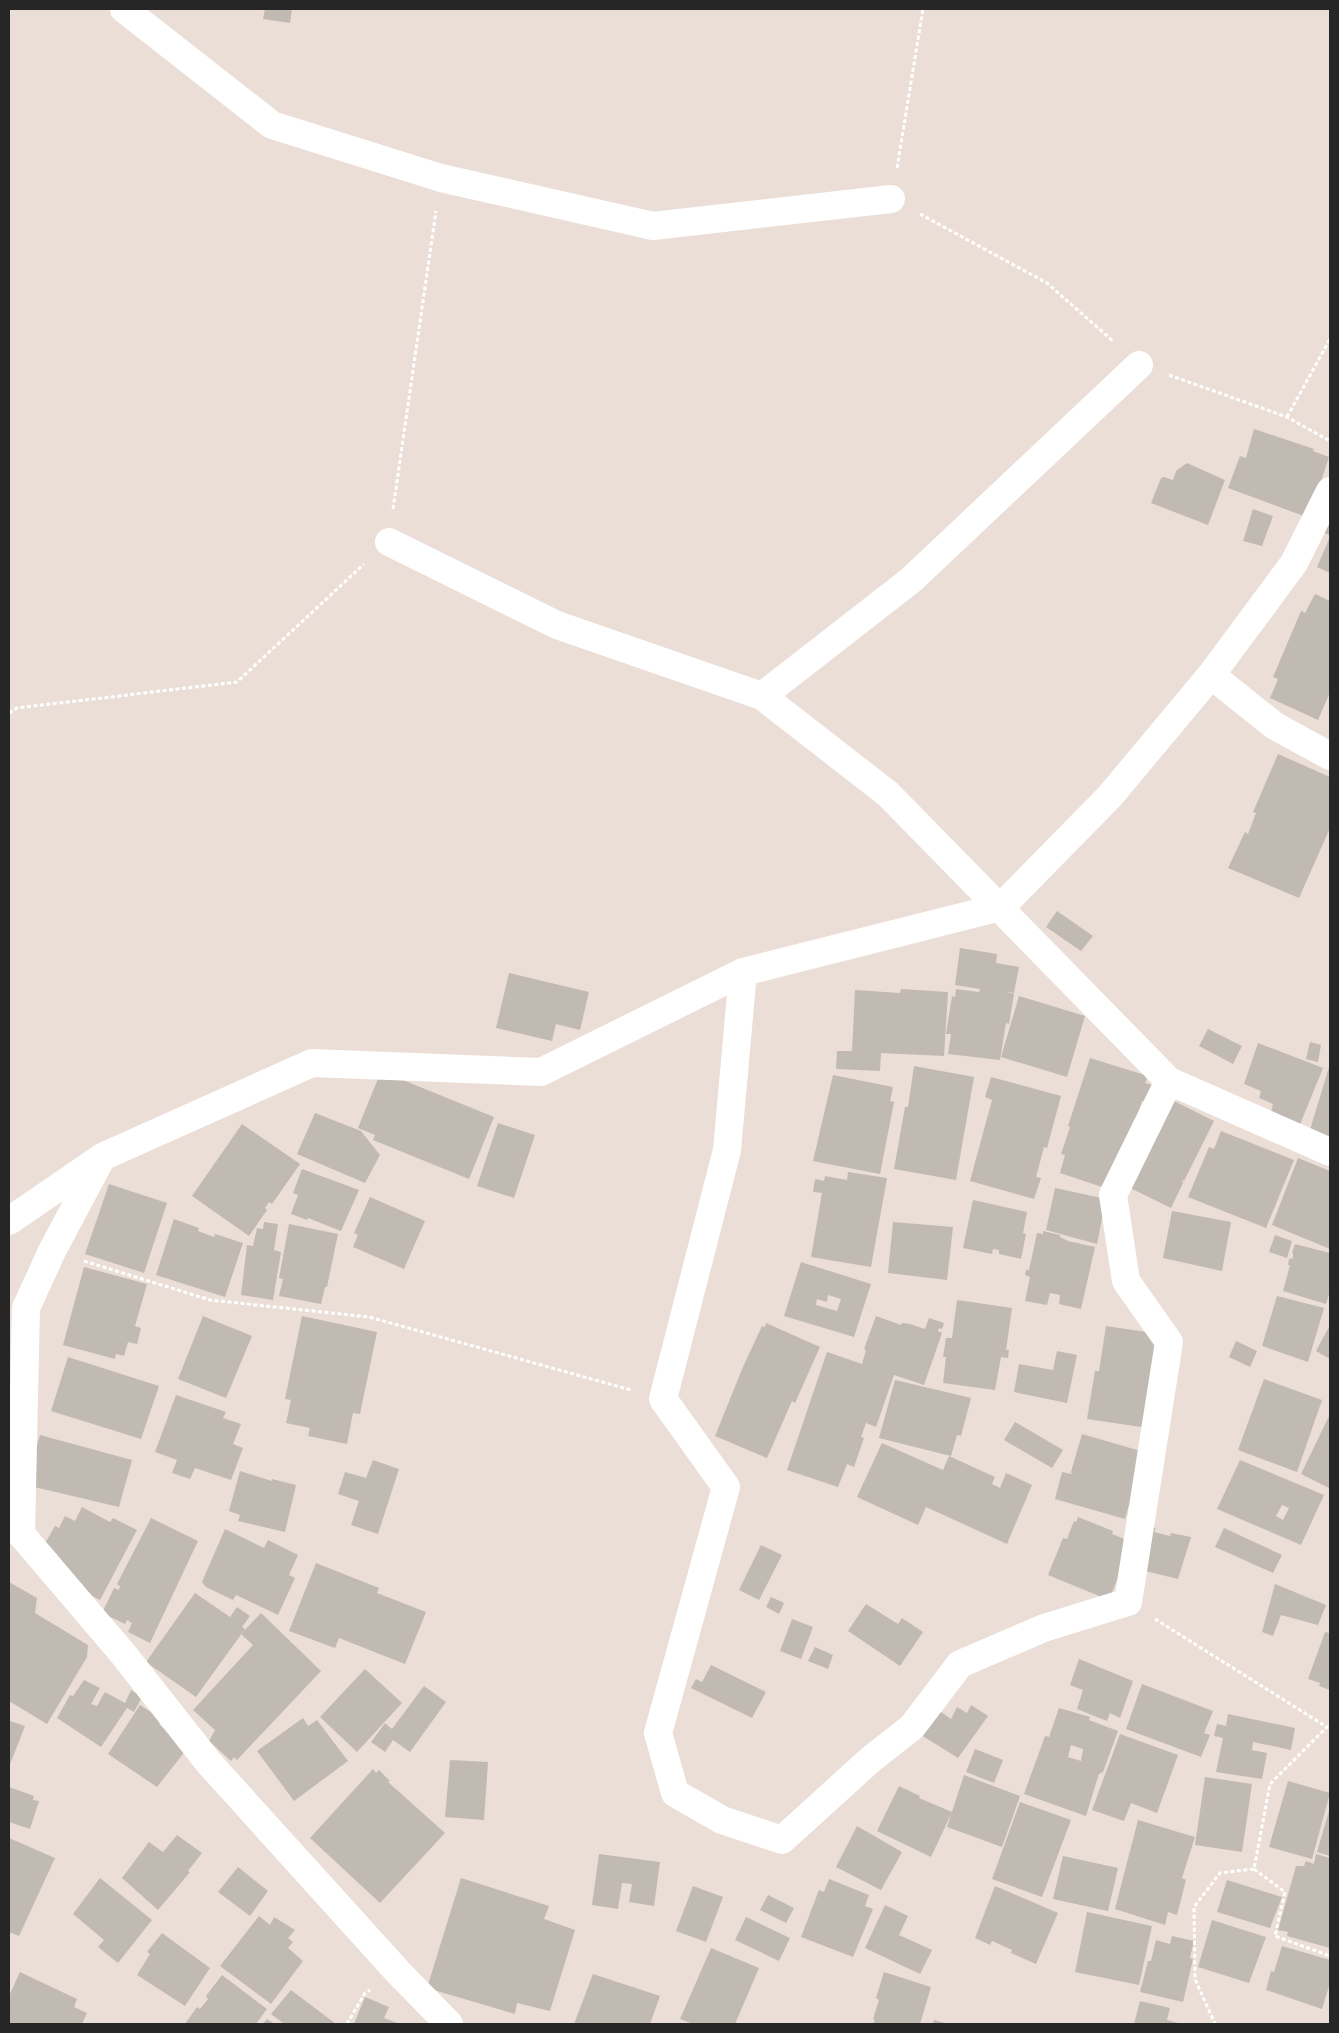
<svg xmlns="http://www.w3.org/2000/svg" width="1339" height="2033" font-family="'Exo 2',sans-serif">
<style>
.building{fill:#c1bab2;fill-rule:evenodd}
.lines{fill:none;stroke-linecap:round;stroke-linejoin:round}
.path{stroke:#fff;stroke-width:3;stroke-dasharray:4 2.5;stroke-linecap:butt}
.street{stroke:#fff;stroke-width:28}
</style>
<rect width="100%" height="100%" fill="#ebded6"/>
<path class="building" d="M265,9H292L290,23L263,19Z
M1254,429L1314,449L1313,451L1329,457L1309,518L1228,488L1240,456L1246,458Z
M1187,463L1225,480L1208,525L1151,503L1161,478L1164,477L1173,480L1176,471Z
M1253,509L1273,516L1262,546L1243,541Z
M1330,521V535L1324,533Z
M1330,537V573L1317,567Z
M1315,594L1330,601V692L1318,720L1270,698L1278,679L1273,677L1301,611L1305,613Z
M1278,754L1330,777V828L1299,898L1228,868L1245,832L1248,834L1256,813L1253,812Z
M1057,911L1093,936L1081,951L1046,927Z
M960,948L997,954L996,963L1019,967L1014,993L1005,992L1014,994L1009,1024L1006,1023L1000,1060L948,1054L951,1034H946L952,996L955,997L956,989L979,992L980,989L955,985Z
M509,973L589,992L580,1030L556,1024L552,1041L496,1028Z
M901,989L948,992L944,1056L881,1053L880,1071L836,1069L837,1051H852L855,990L900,993Z
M1019,996L1085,1016L1067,1077L1001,1057Z
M1208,1029L1242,1046L1233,1064L1199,1046Z
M1310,1042L1321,1045L1318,1062L1306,1059Z
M1258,1043L1323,1068L1299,1127L1270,1116L1273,1104L1259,1098L1261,1091L1244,1084Z
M1090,1058L1148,1076L1145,1083L1156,1086L1150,1104L1142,1101L1127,1149L1121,1147L1108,1189L1060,1173L1065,1155L1061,1154L1070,1127L1068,1126Z
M1330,1064V1140L1309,1133Z
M914,1066L974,1077L956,1180L894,1169L905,1107H908Z
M833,1075L893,1087L890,1101L894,1102L880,1174L813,1161Z
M379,1076L391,1080L393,1076L494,1117L469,1179L373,1140L375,1135L358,1128Z
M991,1077L1061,1096L1047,1148L1044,1147L1036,1177L1041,1178L1034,1199L970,1181L992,1100L985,1097Z
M1166,1097L1214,1121L1184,1181L1182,1180L1183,1183L1171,1208L1124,1185Z
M315,1113L361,1131L380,1155L365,1183L297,1154Z
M498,1123L535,1135L514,1198L477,1186Z
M242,1124L300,1164L272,1204L269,1202L265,1208L267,1210L249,1236L192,1196Z
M1221,1131L1294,1160L1266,1228L1188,1197L1209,1147L1214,1149Z
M1298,1158L1330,1171V1249L1272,1225Z
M302,1169L359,1190L341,1231L308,1218L307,1220L291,1214L298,1195L293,1193Z
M848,1172L887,1178L871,1267L811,1257L822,1193L813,1192L815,1179L824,1181L825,1176L847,1180Z
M109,1184L167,1203L144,1273L85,1254Z
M1055,1188L1106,1199L1097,1244L1046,1230Z
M370,1197L425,1221L404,1269L353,1247L358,1235L354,1233Z
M973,1200L1027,1212L1023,1233L1026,1234L1021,1259L999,1254V1250L993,1249L992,1254L963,1248Z
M1172,1211L1231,1222L1222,1271L1163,1258Z
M174,1219L199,1228L198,1231L214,1237L215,1234L243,1243L225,1297L156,1275Z
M264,1222L278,1224L274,1250L281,1252L273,1300L241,1295L247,1245L253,1246L257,1228L263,1229Z
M893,1222L953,1227L947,1280L888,1273Z
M289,1224L338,1234L327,1287H325L321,1304L279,1296L283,1279L279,1278Z
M1043,1231L1060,1235V1237L1068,1241L1095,1247L1081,1309L1059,1304L1060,1295L1050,1293L1047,1305L1025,1301L1030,1277L1025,1275L1026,1270H1029L1037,1233L1043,1234Z
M1275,1235L1292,1241L1287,1258L1269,1252Z
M1295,1244L1330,1253V1291L1326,1304L1283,1291L1290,1265H1288L1289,1259L1293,1258V1253H1292Z
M801,1262L871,1284L854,1337L784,1316ZM828,1295L841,1299L837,1311L816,1305L817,1299L827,1302Z
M84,1267L147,1284L135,1326L141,1328L137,1344L128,1342L124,1356L116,1354L115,1359L63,1345Z
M1277,1296L1324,1308L1308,1362L1262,1346Z
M957,1300L1012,1308L1006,1350H1009L1008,1358L1001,1357L995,1390L943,1383L946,1357H943L946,1338H952Z
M203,1316L252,1336L226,1398L178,1379Z
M302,1316L377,1332L360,1414L353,1413L347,1444L308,1436L310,1428L286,1423L291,1400L285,1399Z
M876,1316L901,1325L902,1323L910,1324L925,1329L929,1318L944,1323L942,1329L939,1328L938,1331L942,1333L924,1385L894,1375L876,1427L866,1423L861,1437L864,1438L854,1467L847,1464L838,1487L787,1470L827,1352L862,1364L866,1350L864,1349Z
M766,1323L820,1347L795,1403L792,1401L767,1458L715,1436L743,1367L762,1326L765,1327Z
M1330,1325V1359L1316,1351Z
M1106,1326L1160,1334L1148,1428L1087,1419L1095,1371H1099Z
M1236,1341L1257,1351L1250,1367L1229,1357Z
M1057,1351L1077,1355L1067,1403L1014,1392L1019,1364L1053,1370Z
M68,1357L159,1386L141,1439L51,1411Z
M1264,1379L1322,1400L1297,1472L1238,1450Z
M895,1380L971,1398L961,1436L957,1435L951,1456L879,1438Z
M176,1395L226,1412L223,1418L241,1424L233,1444L243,1448L231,1480L195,1468L190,1479L172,1473L177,1460L155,1452Z
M1330,1414V1486L1329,1488L1301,1474Z
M1015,1422L1063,1450L1052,1468L1004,1440Z
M1082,1434L1144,1452L1125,1519L1055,1499L1062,1472L1072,1474L1071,1472Z
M40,1435L132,1460L119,1507L26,1485Z
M882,1443L943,1470L949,1456L995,1477L992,1484L1000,1488L1006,1473L1032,1485L1007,1544L926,1507L918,1525L857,1497Z
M373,1460L399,1469L378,1534L351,1525L359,1501L338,1494L345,1472L366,1478Z
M1240,1460L1324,1495L1301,1545L1217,1509ZM1282,1505L1289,1508L1283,1520L1276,1516Z
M240,1471L272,1481V1479L296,1485L285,1532L238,1521L240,1515L229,1511Z
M82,1507L110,1522L113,1518L137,1530L100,1600L64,1581L51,1566L57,1554L43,1547L55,1526L59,1528L65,1516L75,1521Z
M1078,1517L1113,1531L1112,1534L1132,1542L1109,1600L1048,1575L1063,1538L1067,1539L1074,1521L1076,1522Z
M151,1518L198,1541L150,1643L128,1632L132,1623L127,1620L125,1624L102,1613L114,1588L119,1590L120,1586L117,1584Z
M1147,1526L1156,1528L1154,1532L1170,1536L1171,1533L1191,1537L1178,1579L1137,1569Z
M1224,1528L1282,1555L1273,1573L1215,1547Z
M225,1529L264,1548L268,1540L298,1555L289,1575L295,1578L278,1615L236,1595L233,1600L206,1587L202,1582Z
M761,1545L782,1555L759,1600L739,1590Z
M316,1563L379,1588L377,1593L426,1612L405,1664L339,1638L335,1648L289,1631Z
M9,1582L37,1598L35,1613L88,1645L87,1657L47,1724L9,1701Z
M1275,1584L1326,1605L1318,1625L1281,1615L1273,1636L1262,1632Z
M195,1593L230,1617L237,1607L250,1616L242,1627L245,1629L196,1697L146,1662Z
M771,1597L784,1603L779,1614L766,1607Z
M866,1604L898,1624L902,1618L923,1632L900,1666L848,1631Z
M261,1613L321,1671L237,1760L234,1757L231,1761L209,1741L215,1730L193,1710L253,1645L241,1634Z
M792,1619L813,1627L801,1659L780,1651Z
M1330,1629V1690L1319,1686L1320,1683L1308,1679L1325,1632L1329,1633Z
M815,1647L833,1655L828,1669L808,1661Z
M1079,1659L1133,1681L1120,1718L1110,1713L1107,1721L1077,1709L1083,1690L1070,1685Z
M711,1665L766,1692L752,1718L691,1688L696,1679L702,1682Z
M365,1669L402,1703L357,1752L320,1717Z
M84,1680L100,1688L91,1704L97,1706L105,1692L125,1703L131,1690L142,1697L134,1712L127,1708L101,1747L57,1718L70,1695L73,1696Z
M1142,1684L1213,1711L1204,1733L1210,1735L1201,1757L1126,1729Z
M424,1686L446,1702L410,1752L393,1740L385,1752L371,1742L385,1723L392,1729Z
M140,1705L162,1719L159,1724L186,1750L157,1787L108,1754Z
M971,1705L988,1716L958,1758L918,1733L934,1707L951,1719L957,1707L967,1713Z
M1059,1708L1090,1717L1089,1720L1118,1731L1103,1772L1099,1774L1097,1780L1086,1816L1024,1794L1045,1736L1049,1737ZM1071,1745L1083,1749L1081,1761L1068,1757Z
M1228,1714L1295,1728L1291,1750L1253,1742L1252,1750L1267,1753L1262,1779L1216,1772L1223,1738L1214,1736L1217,1724L1226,1726Z
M303,1718L308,1726L317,1720L348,1761L294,1801L257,1751Z
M10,1721L25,1726L9,1767V1723Z
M1120,1734L1178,1755L1157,1813L1131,1803L1124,1821L1092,1810Z
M975,1749L1003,1760L994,1783L966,1772Z
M450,1760L488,1762L484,1820L445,1817Z
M373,1769L376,1773L379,1770L390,1781L388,1782L445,1833L380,1903L310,1838Z
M964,1775L1020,1796L1002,1847L947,1827Z
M1205,1777L1252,1784L1242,1852L1195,1845Z
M1288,1781L1330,1793L1312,1859L1269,1847Z
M899,1786L920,1796L919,1798L952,1812L931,1857L877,1831Z
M9,1787L34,1796L33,1800L39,1801L30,1829L9,1822Z
M1020,1802L1071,1820L1042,1897L992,1879Z
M1329,1811H1330V1856L1317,1852Z
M1138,1820L1195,1837L1182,1878L1186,1880L1177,1915L1168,1912L1165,1925L1115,1909Z
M857,1826L902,1852L881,1890L836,1867Z
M177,1835L202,1853L188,1871L190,1872L158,1910L122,1878L149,1842L163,1852Z
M9,1838L55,1858L19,1936L9,1932Z
M599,1854L660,1862L654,1906L629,1902L632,1884L622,1883L618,1909L592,1905Z
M1316,1854L1330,1858V1948L1287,1936L1288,1932L1278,1930L1296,1866H1304L1306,1861L1314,1864Z
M1063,1856L1118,1868L1108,1911L1053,1899Z
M238,1867L268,1891L250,1916L218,1892Z
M100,1878L152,1920L118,1963L98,1947L104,1940L73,1914Z
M461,1878L549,1906L544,1919L575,1930L550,2011L517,2003L515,2014L427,1988Z
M829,1879L869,1895L865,1906L873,1909L853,1957L801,1937L819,1890L824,1892Z
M1227,1880L1282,1897L1270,1928L1217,1912Z
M693,1886L723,1897L706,1942L676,1931Z
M995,1886L1058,1913L1036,1964L1011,1953L1012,1950L992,1941L990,1945L975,1938Z
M768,1895L794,1908L786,1923L760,1910Z
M885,1905L908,1916L899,1935L932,1950L920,1974L865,1948Z
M1087,1912L1152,1926L1139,1985L1075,1972Z
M259,1916L270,1925L274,1917L295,1930L288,1938L293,1942L288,1948L303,1961L271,2004L220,1966Z
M746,1917L790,1938L779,1961L735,1940Z
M1212,1920L1266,1937L1249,1983L1198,1967Z
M162,1933L210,1968L185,2006L137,1975L150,1954L147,1952Z
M1172,1936L1194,1941L1190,1958L1193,1959L1183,2002L1140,1992L1148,1961H1151L1156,1940L1170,1944Z
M1282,1946L1330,1960V1983L1322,2009L1266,1990L1271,1971L1274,1972Z
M711,1948L759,1968L735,2024H693L680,2019Z
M20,1972L77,1999L74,2007L87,2013L82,2024H9V1996Z
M884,1972L931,1987L920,2024H873L875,2020L873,2019L879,2000L876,1998Z
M593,1974L660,1996L650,2024H574Z
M222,1975L267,2009L256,2024H185L197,2007L200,2009L208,1999L206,1996Z
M291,1990L336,2024H284L271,2014Z
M365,1997L389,2007L384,2018L400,2024H354Z
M1140,2001L1170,2008L1167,2020L1182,2024H1134Z
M267,2019L275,2024H263Z
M934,2020L948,2024H933Z"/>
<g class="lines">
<path class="path" d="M897,168L923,9
M920,214L1047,283L1114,342
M1169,375L1287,417L1330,441
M1287,417L1330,339
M393,509L436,211
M9,713L17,708L237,682L364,564
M84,1261L210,1300L369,1317L631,1390
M1155,1619L1327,1727L1270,1784L1254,1869L1220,1873L1194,1907L1195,1979L1215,2024
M1254,1869L1285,1892L1275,1936L1330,1956
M347,2024L365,1993L370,1990"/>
<path class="street" d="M124,9L272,125L441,178L653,226L891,199
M389,542L557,625L762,696L888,794L1169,1081L1330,1152
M1211,675L1275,726L1330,756
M762,696L911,580L1139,365
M743,972L727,1150L663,1399L726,1487L658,1733L675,1793L722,1820L782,1840L870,1760L912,1727L960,1664L1044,1628L1128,1602L1169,1342L1126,1281L1113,1195L1169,1081
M9,1221L98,1160
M449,2024L398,1972L209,1763L124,1655L21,1534L26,1308L52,1251L102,1157L312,1063L541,1072L743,972L1001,907L1110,796L1211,675L1294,563L1330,491"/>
</g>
<rect width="1339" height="2033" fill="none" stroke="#262626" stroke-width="20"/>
</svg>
